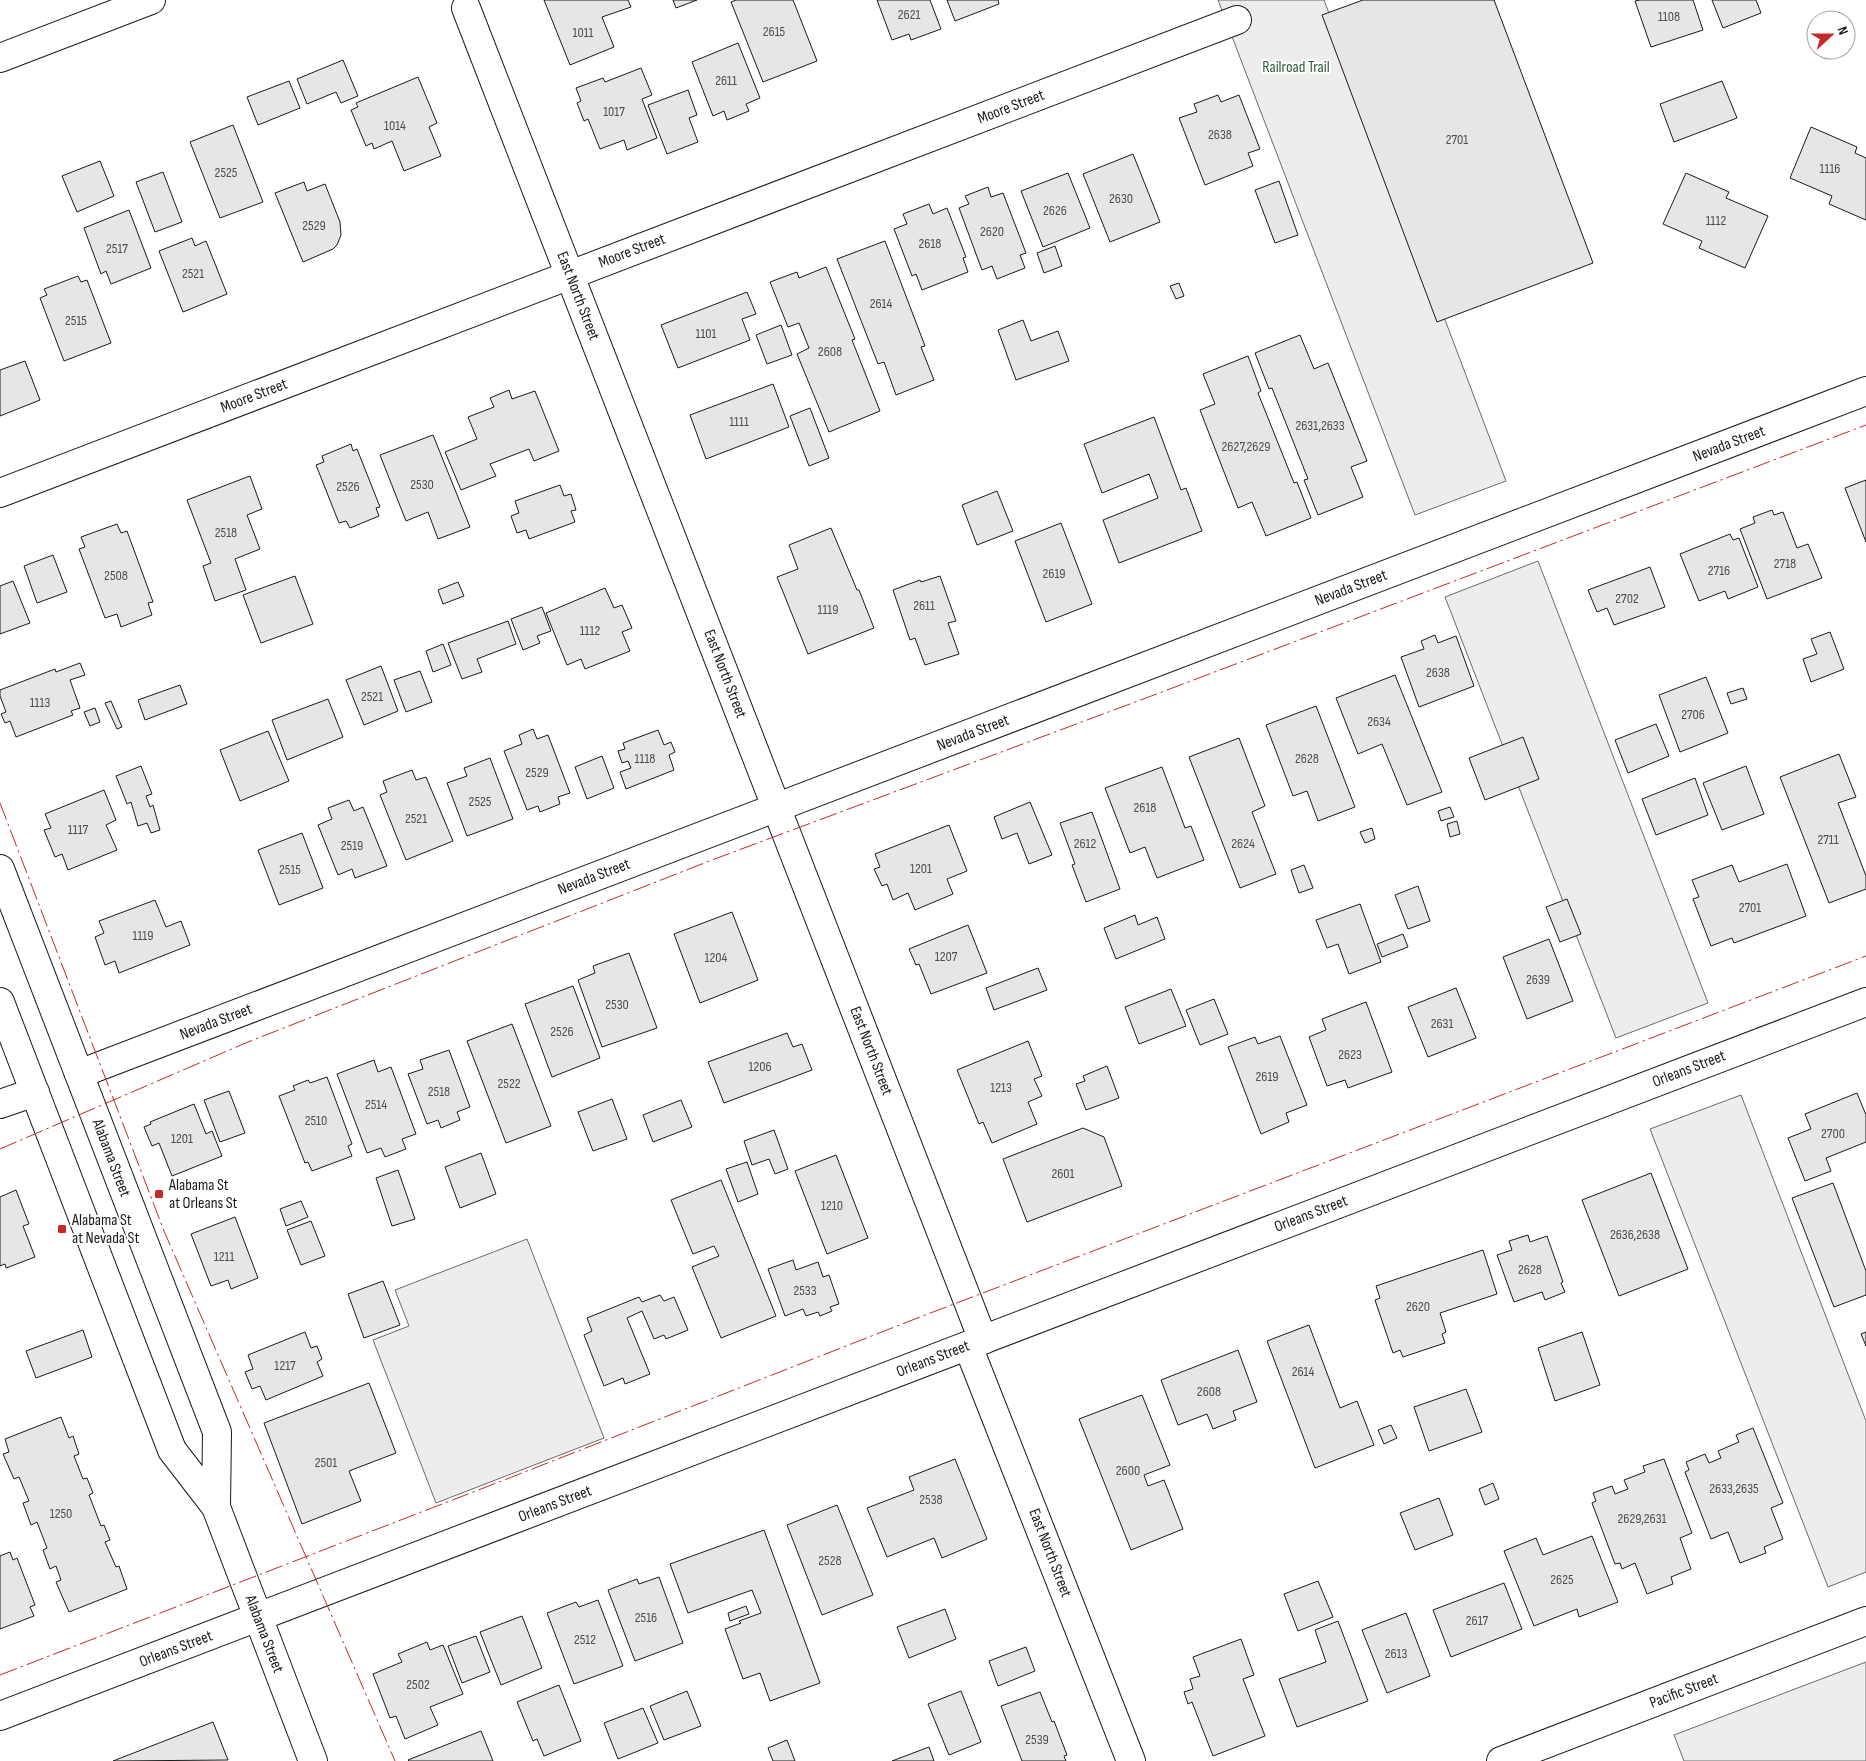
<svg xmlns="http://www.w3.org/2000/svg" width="1866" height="1761" font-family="'Sofia Sans Condensed',sans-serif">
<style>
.built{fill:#ededed;stroke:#6a6a6a}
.building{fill:#e6e6e6;stroke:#1a1a1a}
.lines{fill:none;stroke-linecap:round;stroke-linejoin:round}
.street-casing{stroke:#1a1a1a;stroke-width:30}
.secondary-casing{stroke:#1a1a1a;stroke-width:30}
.highway-casing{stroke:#1a1a1a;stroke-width:30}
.street{stroke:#fff;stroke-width:28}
.secondary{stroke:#fff;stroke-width:28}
.highway{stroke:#fff;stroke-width:28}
.power{stroke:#c62828;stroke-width:1;stroke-dasharray:18 4 2.5 4;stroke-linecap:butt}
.poi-dot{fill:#c62828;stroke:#fff;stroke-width:2}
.labels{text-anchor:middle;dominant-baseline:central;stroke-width:4;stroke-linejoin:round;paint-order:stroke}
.number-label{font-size:14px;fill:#4d4d4d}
.park-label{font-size:16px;fill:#2b5a34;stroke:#fff}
.street-label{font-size:16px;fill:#1a1a1a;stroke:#fff}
.poi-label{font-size:16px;fill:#1a1a1a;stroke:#fff;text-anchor:start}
</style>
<rect width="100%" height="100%" fill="#fff"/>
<path class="built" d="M1218,0H1324L1506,481L1415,515Z
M1538,561L1708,1003L1616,1038L1445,597Z
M1741,1095L1866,1421V1572L1828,1587L1650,1129Z
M527,1239L604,1438L436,1503L373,1340L409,1326L395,1290Z
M1866,1662V1761H1684L1674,1735Z"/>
<path class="building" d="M544,0H628L631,7L602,17L614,47L570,65Z
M673,0H697L676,8Z
M736,0H793L817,61L763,82L731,2Z
M877,0H930L941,29L911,40L909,34L892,40Z
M947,0H998L999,4L955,21Z
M1363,0H1494L1593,263L1437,322L1322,15Z
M1640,0H1693L1703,30L1651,47L1635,1Z
M1712,0H1756L1761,13L1723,28Z
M738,43L760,98L746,104L749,111L727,120L724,111L713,116L692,62Z
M343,60L358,96L341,103L336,92L307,104L297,79Z
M641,68L652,95L642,99L657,138L627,150L624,140L600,149L588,119L584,121L577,103L581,101L576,88L603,78L605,82Z
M418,77L437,123L429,127L441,156L404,171L392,141L374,149L372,143L366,146L351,110L358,107L356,103Z
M289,81L300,108L258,125L247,97Z
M1722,81L1737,118L1674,142L1660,104Z
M688,90L697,115L689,118L698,142L667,154L648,105Z
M1218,95L1221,102L1239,95L1260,149L1248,153L1253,166L1205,185L1179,118L1197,112L1194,104Z
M233,125L263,202L220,218L190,142Z
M1811,127L1857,147L1855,153L1866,158V220L1829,204L1832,196L1790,178Z
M1133,154L1160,222L1110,242L1083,174Z
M100,161L114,196L77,212L62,176Z
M163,172L182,222L155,232L136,182Z
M1068,173L1090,228L1043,247L1021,191Z
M1686,173L1729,192L1726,198L1768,216L1745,268L1699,248L1702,241L1663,224Z
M1279,181L1298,235L1275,243L1255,190Z
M304,182L307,191L325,184L340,222L341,235L337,245L333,249L303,262L275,193Z
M988,187L991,197L1003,193L1026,253L1020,255L1025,268L997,279L992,266L982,270L959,208L969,204L965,196Z
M929,204L933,214L947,208L966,257L963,258L968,272L922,290L916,274L912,276L894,229L907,224L903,214Z
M129,210L151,268L111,284L106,271L101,274L84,228Z
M192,238L195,246L206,241L227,294L183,312L159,251Z
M885,241L925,346L921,347L934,380L896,395L884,362L878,364L837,259Z
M1055,246L1062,266L1044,273L1037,253Z
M826,267L855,339L852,340L880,411L829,432L797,354L809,348L799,323L788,327L770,282L797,272L799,278Z
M78,276L81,282L87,280L111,343L64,361L40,298L47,295L44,289Z
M1179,283L1184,296L1176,299L1170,286Z
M747,292L756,314L742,319L750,340L678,368L661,325Z
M1023,320L1031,341L1058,331L1069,361L1016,380L998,330Z
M781,325L792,355L767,364L756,335Z
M1300,335L1314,369L1328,363L1367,461L1351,467L1363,497L1318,515L1304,480L1308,479L1272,388L1269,389L1255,353Z
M1248,356L1261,391L1258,393L1294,483L1297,482L1311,518L1266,536L1252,502L1238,508L1200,410L1215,404L1203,374Z
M25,361L40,400L0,416V370Z
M773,384L789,427L706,459L690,415Z
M509,390L512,399L535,391L559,451L534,461L529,449L490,464L496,476L461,490L445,452L477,439L468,417L494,407L490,398Z
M810,408L829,458L809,466L790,416Z
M1154,417L1181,490L1186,488L1202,531L1119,563L1103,520L1158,498L1149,474L1102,493L1084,444Z
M433,435L470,527L438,539L428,512L406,521L380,455Z
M351,444L353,451L357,449L380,507L376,508L379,516L350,528L346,521L339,523L316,465L324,462L322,456Z
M250,476L262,509L247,515L260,549L235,559L246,590L215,601L203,566L211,563L187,500Z
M1866,480V542L1845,488Z
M560,485L564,496L571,494L576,510L571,511L575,522L529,539L526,530L517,533L511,516L519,513L515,501Z
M997,491L1013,531L977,545L962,505Z
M1772,510L1774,515L1783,512L1797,548L1808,544L1822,578L1767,599L1740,529L1755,523L1753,517Z
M1061,523L1092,604L1046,622L1015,541Z
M117,524L121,533L127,531L153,602L148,603L152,615L121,627L117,614L105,618L79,549L85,547L81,537Z
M831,528L857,590H859L874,628L808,654L777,577L798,569L789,545Z
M1730,534L1733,540L1739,538L1758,587L1728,599L1725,591L1699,601L1680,554Z
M53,555L67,592L37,603L24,566Z
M1650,567L1665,607L1614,625L1607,608L1597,612L1588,590Z
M295,576L313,624L261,643L243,595Z
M940,576L956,621L948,623L959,654L925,665L915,638L910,640L893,590L920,580L921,582Z
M13,581L30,623L0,634V586Z
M458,582L464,596L443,604L438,590Z
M605,588L614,608L622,605L632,628L622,632L630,651L585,669L581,659L567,665L546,613Z
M542,607L551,631L537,636L540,643L523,650L511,619Z
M508,621L516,644L477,659L482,672L462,679L448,643Z
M1830,632L1844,669L1811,682L1803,659L1817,654L1811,639Z
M1435,635L1438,643L1456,636L1474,686L1419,707L1401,657L1424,649L1421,641Z
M443,644L451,665L433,672L426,651Z
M80,663L85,675L70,680L80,708L71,711L73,715L16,737L10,721L5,723L1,714L6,712L0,696V690L55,669L56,672Z
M381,666L398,711L364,725L346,680Z
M420,671L432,702L406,712L394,680Z
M1395,675L1442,792L1407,805L1382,744L1358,754L1336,698Z
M1706,677L1728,733L1680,752L1659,695Z
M180,685L187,704L145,720L138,700Z
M1743,688L1747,699L1731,704L1727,693Z
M328,699L343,737L287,760L272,720Z
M111,701L122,727L117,729L105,703Z
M1316,706L1355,807L1318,821L1307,791L1293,796L1266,725Z
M95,708L100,722L90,726L84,712Z
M1656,724L1669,756L1628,773L1615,740Z
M533,729L537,739L548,735L570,793L558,797L560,804L540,812L538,806L527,810L504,751L522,744L519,735Z
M658,730L664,745L671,742L675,752L669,755L674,770L626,789L620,772L631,768L628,761L622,763L618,751L625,749L623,743Z
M268,731L289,781L240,801L220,750Z
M1523,737L1539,779L1485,800L1469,758Z
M1239,738L1265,806L1252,812L1276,874L1240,888L1189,757Z
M1839,754L1856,797L1838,803L1866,876V889L1829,903L1780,777Z
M602,756L614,788L587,799L575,767Z
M490,758L513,819L467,836L447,783L467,776L464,768Z
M141,766L152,794L146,796L150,807L153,805L160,830L151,833L147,823L138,826L131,802L127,804L116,776Z
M1746,766L1764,814L1722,830L1703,783Z
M1162,767L1185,828L1191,826L1204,860L1157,878L1145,847L1130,853L1105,788Z
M412,770L416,780L426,777L453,841L406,860L380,795L387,792L383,781Z
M1695,778L1708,815L1656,835L1642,799Z
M104,790L116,820L106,825L117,850L68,870L62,854L55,857L44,830L51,828L45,814Z
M349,800L354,811L363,807L387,866L355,878L352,869L338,875L318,825L332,819L328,808Z
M1030,802L1052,855L1029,864L1017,833L1002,839L994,817Z
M1450,807L1454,817L1441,821L1438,811Z
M1092,812L1120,889L1086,902L1072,865L1075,864L1060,823Z
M1457,821L1460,834L1450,837L1447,824Z
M949,825L967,871L947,879L953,894L915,910L908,893L893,900L887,884L882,886L874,869L880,867L875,854Z
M1372,828L1375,839L1365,843L1360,832Z
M302,833L323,888L279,905L258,850Z
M1787,864L1806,916L1734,943L1732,938L1711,946L1693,899L1699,897L1692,880L1732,865L1739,882Z
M1304,865L1313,888L1299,893L1291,870Z
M1418,886L1430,921L1408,929L1395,895Z
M1567,899L1581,934L1560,942L1546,907Z
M155,900L166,927L181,921L190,945L119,973L115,961L105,965L95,937L104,933L99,921Z
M1360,904L1381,962L1349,974L1338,944L1327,948L1316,920Z
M732,912L758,980L700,1003L674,934Z
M1135,915L1138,925L1157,917L1165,939L1116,959L1104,928Z
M968,925L987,973L931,994L919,964L916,965L909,949Z
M1403,934L1408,947L1382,957L1377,944Z
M1549,939L1573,1001L1527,1019L1503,957Z
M629,953L657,1028L602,1047L578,980L595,973L593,966Z
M1038,968L1047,990L994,1010L986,988Z
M573,986L600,1058L552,1077L525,1004Z
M1456,988L1476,1038L1428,1057L1408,1007Z
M1171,989L1186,1026L1139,1044L1125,1007Z
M1214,999L1228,1034L1200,1045L1186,1010Z
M1366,1002L1392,1072L1348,1088L1345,1080L1327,1086L1309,1037L1326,1030L1322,1019Z
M512,1024L551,1126L506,1143L467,1041Z
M787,1033L793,1047L802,1044L812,1070L724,1103L708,1062Z
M1280,1036L1307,1105L1286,1113L1289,1122L1261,1134L1228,1047L1255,1037L1258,1044Z
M1028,1041L1042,1076L1034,1079L1042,1096L1028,1102L1037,1124L992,1143L983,1122L979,1124L957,1070Z
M449,1050L470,1107L457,1112L460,1120L441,1128L438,1120L427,1124L408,1074L423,1069L420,1060Z
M374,1060L378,1072L391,1067L416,1134L402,1139L406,1149L385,1157L381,1148L367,1153L337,1074Z
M1107,1066L1119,1098L1086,1110L1076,1084L1085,1081L1083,1076Z
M327,1077L352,1144L348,1146L352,1156L312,1171L308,1162L305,1163L279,1096L295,1090L293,1086L308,1080L310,1083Z
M229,1091L245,1133L220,1142L204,1100Z
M1857,1093L1866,1115V1142L1826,1158L1831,1171L1805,1181L1788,1138L1811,1129L1805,1114Z
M612,1099L627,1139L593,1151L578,1112Z
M681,1100L692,1127L653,1142L643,1115Z
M194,1104L206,1134L212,1131L222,1156L172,1176L159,1143L152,1146L144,1127L151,1124L150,1122Z
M1083,1128L1104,1137L1122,1186L1027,1222L1003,1159Z
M774,1130L788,1169L775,1174L769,1159L752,1165L744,1141Z
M481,1153L496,1194L460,1208L445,1167Z
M836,1155L868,1238L827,1254L795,1171Z
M747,1162L758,1194L738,1202L726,1169Z
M398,1170L415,1219L392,1226L376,1178Z
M1651,1173L1688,1269L1619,1296L1582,1200Z
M721,1180L776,1316L721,1338L692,1267L719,1256L714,1246L693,1254L671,1200Z
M1833,1183L1866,1271V1295L1834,1307L1792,1198Z
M16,1190L29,1224L23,1226L35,1257L6,1268L5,1264L0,1266V1197Z
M301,1201L308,1217L286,1226L280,1209Z
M235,1217L258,1278L231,1289L228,1280L211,1286L191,1234Z
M311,1221L325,1256L301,1265L287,1230Z
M1528,1235L1530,1242L1547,1236L1563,1282L1561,1283L1565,1292L1545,1300L1542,1292L1514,1302L1497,1255L1512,1250L1509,1241Z
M1483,1250L1497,1294L1440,1313L1446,1332L1442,1334L1445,1343L1403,1357L1400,1350L1393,1353L1375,1300L1380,1298L1376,1286Z
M793,1260L796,1270L818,1262L823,1277L829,1275L839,1304L830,1307L832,1311L820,1316L818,1312L806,1316L803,1309L785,1316L768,1269Z
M383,1281L400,1325L364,1338L348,1294Z
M660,1295L664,1301L674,1297L688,1330L666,1339L664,1335L654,1339L642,1311L627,1318L650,1374L625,1384L623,1378L604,1386L584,1335L592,1331L587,1318L639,1297L642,1302Z
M1309,1325L1340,1408L1357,1401L1374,1445L1315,1468L1267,1341Z
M83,1330L92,1357L36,1378L26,1351Z
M305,1332L311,1348L317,1346L322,1359L317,1362L323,1376L266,1400L260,1386L252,1389L245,1372L253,1369L248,1355Z
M1582,1332L1600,1385L1555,1401L1538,1348Z
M1866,1332V1346L1861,1334Z
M1238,1350L1257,1402L1233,1411L1236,1420L1213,1429L1207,1414L1178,1425L1161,1380Z
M369,1383L396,1453L349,1471L361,1501L302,1524L264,1423Z
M1466,1389L1482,1432L1429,1451L1414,1407Z
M1142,1395L1170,1465L1144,1475L1148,1486L1164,1480L1183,1529L1131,1550L1079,1419Z
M61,1417L69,1438L73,1436L79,1454L74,1456L83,1479L87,1478L93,1493L89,1495L101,1526L104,1525L110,1540L105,1542L116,1567L119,1566L127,1589L69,1612L56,1582L61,1580L56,1566L50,1569L43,1550L47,1548L37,1522L31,1525L23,1503L29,1501L19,1477L14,1479L3,1454L9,1452L5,1439Z
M1391,1425L1397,1438L1384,1444L1378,1430Z
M1753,1428L1783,1503L1771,1508L1783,1539L1764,1547L1766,1553L1740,1563L1728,1532L1711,1539L1685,1472L1689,1470L1686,1462L1705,1454L1709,1463L1721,1458L1718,1451L1739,1442L1736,1435Z
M955,1459L987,1539L942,1558L934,1538L887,1557L867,1508L914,1490L909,1477Z
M1664,1459L1692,1533L1680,1538L1691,1569L1671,1577L1673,1584L1647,1594L1635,1563L1622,1569L1620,1563L1615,1564L1592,1503L1596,1501L1593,1493L1612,1486L1615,1494L1628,1489L1624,1480L1645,1472L1643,1466Z
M1493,1483L1499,1499L1485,1505L1479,1489Z
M1439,1498L1453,1535L1415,1550L1400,1513Z
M837,1505L873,1595L822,1615L787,1525Z
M764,1530L820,1683L770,1701L760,1673L743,1679L725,1629L741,1623L739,1621L761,1613L752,1590L688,1613L670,1564Z
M1592,1536L1618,1602L1579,1617L1577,1609L1534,1626L1504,1551L1536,1538L1543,1555Z
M10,1552L13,1560L17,1558L35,1605L30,1607L34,1616L0,1629V1556Z
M659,1577L683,1643L635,1661L608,1590L637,1579L639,1584Z
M1318,1581L1333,1617L1298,1631L1284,1594Z
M1504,1583L1522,1629L1451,1657L1433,1610Z
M598,1600L623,1666L574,1684L547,1613L576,1602L579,1607Z
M746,1606L749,1614L730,1621L728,1613Z
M945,1609L956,1639L909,1658L897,1627Z
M1406,1613L1430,1676L1387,1693L1362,1630Z
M522,1616L542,1668L501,1685L480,1632Z
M1338,1621L1368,1701L1297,1727L1279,1679L1326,1662L1315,1630Z
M476,1636L490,1672L462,1683L448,1646Z
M1241,1639L1254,1675L1243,1679L1265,1736L1213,1756L1192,1702L1188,1704L1184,1692L1193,1689L1190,1679L1200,1676L1193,1657Z
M427,1642L430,1650L443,1645L463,1694L430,1707L438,1725L405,1739L396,1716L390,1718L373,1674L402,1662L398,1654Z
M1026,1647L1035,1671L998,1686L989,1661Z
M559,1685L581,1741L544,1756L537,1739L533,1741L517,1702Z
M687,1691L701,1726L664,1740L650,1706Z
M961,1691L981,1742L949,1755L928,1704Z
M1040,1692L1052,1722L1054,1721L1067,1755L1064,1756L1066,1761H1022L1001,1706Z
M643,1708L658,1743L618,1759L604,1723Z
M213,1722L228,1760L113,1761Z
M481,1731L493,1761H409L408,1760Z
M787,1740L795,1761H773L768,1748Z
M929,1747L934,1761H892Z"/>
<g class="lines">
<defs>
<path id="street" d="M466,8L983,1340
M0,493L1237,20
M79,1074L1866,391
M0,1104L35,1092
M968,1346L1131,1761
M0,1716L258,1617
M1501,1761L1866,1621"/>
<path id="secondary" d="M0,869L217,1432L216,1507
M0,1002L172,1450L216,1507L313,1761
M258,1617L1866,1002"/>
<path id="highway" d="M0,58L151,0"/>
</defs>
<use href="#street" class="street-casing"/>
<use href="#secondary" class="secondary-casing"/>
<use href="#highway" class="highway-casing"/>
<use href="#street" class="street"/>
<use href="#secondary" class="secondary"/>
<use href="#highway" class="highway"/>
<path class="power" d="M0,803L164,1231L395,1761
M0,1149L248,1042L712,860L1154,695L1866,425
M0,1675L499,1482L920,1317L1866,956"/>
</g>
<g class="poi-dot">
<rect x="154" y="1189" width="10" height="10" rx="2.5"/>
<rect x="57" y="1224" width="10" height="10" rx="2.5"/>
</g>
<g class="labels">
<g class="number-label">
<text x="909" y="14">2621</text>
<text x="1669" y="16">1108</text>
<text x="774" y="31">2615</text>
<text x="583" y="32">1011</text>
<text x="726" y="80">2611</text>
<text x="614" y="111">1017</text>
<text x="395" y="125">1014</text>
<text x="1220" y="134">2638</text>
<text x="1457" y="139">2701</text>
<text x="1830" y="168">1116</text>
<text x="226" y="172">2525</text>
<text x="1121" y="198">2630</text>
<text x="1055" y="210">2626</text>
<text x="1716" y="220">1112</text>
<text x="314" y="225">2529</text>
<text x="992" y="231">2620</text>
<text x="930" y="243">2618</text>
<text x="117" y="248">2517</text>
<text x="193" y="273">2521</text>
<text x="881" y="303">2614</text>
<text x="76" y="320">2515</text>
<text x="706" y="333">1101</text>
<text x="830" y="351">2608</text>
<text x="739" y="421">1111</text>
<text x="1320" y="425">2631,2633</text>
<text x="1246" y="446">2627,2629</text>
<text x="422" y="484">2530</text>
<text x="348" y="486">2526</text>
<text x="226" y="532">2518</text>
<text x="1785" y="563">2718</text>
<text x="1719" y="570">2716</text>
<text x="1054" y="573">2619</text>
<text x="116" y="575">2508</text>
<text x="1627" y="598">2702</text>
<text x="924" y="605">2611</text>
<text x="828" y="609">1119</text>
<text x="590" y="630">1112</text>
<text x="1438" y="672">2638</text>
<text x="372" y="696">2521</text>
<text x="40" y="702">1113</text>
<text x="1693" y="714">2706</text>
<text x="1379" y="721">2634</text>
<text x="645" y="758">1118</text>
<text x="1307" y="758">2628</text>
<text x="537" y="772">2529</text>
<text x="480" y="801">2525</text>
<text x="1145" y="807">2618</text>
<text x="416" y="818">2521</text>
<text x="78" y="829">1117</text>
<text x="1828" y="839">2711</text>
<text x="1085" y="843">2612</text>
<text x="1243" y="843">2624</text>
<text x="352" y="845">2519</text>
<text x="921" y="868">1201</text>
<text x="290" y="869">2515</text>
<text x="1750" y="907">2701</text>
<text x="143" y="935">1119</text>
<text x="946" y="956">1207</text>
<text x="716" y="957">1204</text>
<text x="1538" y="979">2639</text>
<text x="617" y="1004">2530</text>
<text x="1442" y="1023">2631</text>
<text x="562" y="1031">2526</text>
<text x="1350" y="1054">2623</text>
<text x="760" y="1066">1206</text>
<text x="1267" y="1076">2619</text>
<text x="509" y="1083">2522</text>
<text x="1001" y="1087">1213</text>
<text x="439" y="1091">2518</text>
<text x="376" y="1104">2514</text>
<text x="316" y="1120">2510</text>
<text x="1833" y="1133">2700</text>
<text x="182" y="1138">1201</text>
<text x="1063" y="1173">2601</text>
<text x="832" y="1205">1210</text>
<text x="1635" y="1234">2636,2638</text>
<text x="224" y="1256">1211</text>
<text x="1530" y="1269">2628</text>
<text x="805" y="1290">2533</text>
<text x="1418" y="1306">2620</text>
<text x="285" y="1365">1217</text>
<text x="1303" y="1371">2614</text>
<text x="1209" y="1391">2608</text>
<text x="326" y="1462">2501</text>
<text x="1128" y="1470">2600</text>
<text x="1734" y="1488">2633,2635</text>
<text x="931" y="1499">2538</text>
<text x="61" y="1513">1250</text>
<text x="1642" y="1518">2629,2631</text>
<text x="830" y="1560">2528</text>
<text x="1562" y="1579">2625</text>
<text x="646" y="1617">2516</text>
<text x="1477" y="1620">2617</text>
<text x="585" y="1639">2512</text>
<text x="1396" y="1653">2613</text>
<text x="418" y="1684">2502</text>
<text x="1037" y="1739">2539</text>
</g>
<g class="park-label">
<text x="1296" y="67">Railroad Trail</text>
</g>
<g class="street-label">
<text transform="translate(1011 107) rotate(-21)">Moore Street</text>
<text transform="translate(632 251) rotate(-21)">Moore Street</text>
<text transform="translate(578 296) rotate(69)">East North Street</text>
<text transform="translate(254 396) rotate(-21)">Moore Street</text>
<text transform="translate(1729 444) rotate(-21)">Nevada Street</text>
<text transform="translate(1351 588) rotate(-21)">Nevada Street</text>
<text transform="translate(725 674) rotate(69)">East North Street</text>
<text transform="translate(973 733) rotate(-21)">Nevada Street</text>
<text transform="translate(594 877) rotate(-21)">Nevada Street</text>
<text transform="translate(216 1022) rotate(-21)">Nevada Street</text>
<text transform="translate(871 1051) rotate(69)">East North Street</text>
<text transform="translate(1689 1069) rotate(-21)">Orleans Street</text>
<text transform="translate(111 1158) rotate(69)">Alabama Street</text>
<text transform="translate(1311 1214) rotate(-21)">Orleans Street</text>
<text transform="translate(933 1359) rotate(-21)">Orleans Street</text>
<text transform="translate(555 1504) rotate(-21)">Orleans Street</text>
<text transform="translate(1050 1553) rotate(69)">East North Street</text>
<text transform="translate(264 1634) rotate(69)">Alabama Street</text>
<text transform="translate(176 1649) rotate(-21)">Orleans Street</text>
<text transform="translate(1684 1691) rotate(-21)">Pacific Street</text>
</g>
<g class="poi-label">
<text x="169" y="1185">Alabama St<tspan x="169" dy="18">at Orleans St</tspan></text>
<text x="72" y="1220">Alabama St<tspan x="72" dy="18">at Nevada St</tspan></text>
</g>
</g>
<g transform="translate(1831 35) rotate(69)"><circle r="24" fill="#ffffff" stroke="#a3a3a3"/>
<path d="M0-4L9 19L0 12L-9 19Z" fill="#c62828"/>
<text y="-8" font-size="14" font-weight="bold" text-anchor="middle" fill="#1a1a1a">N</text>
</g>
</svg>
